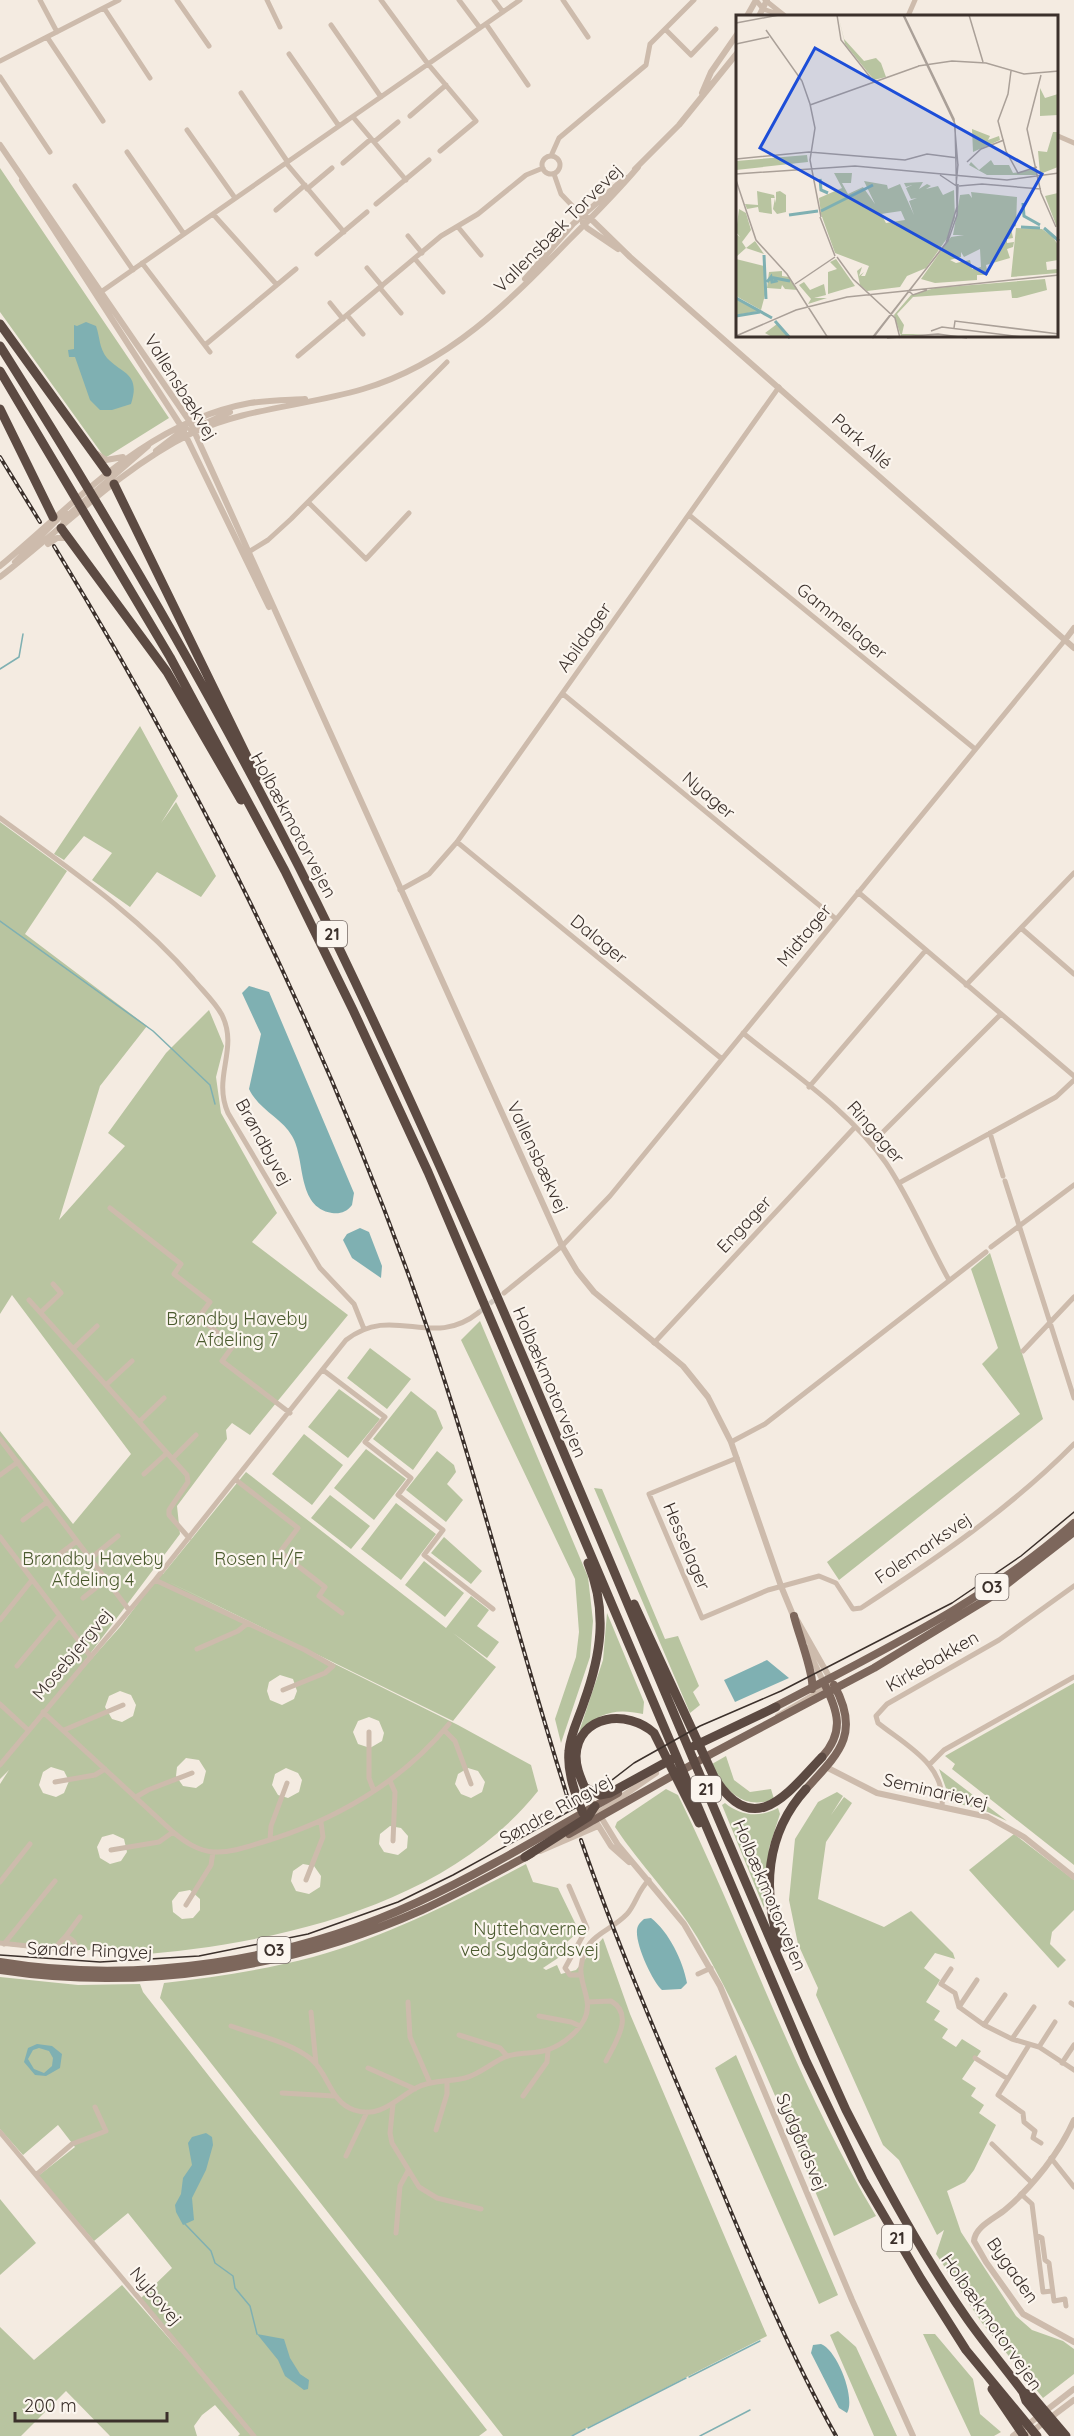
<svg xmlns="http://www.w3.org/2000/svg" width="1074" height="2436" font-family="Quicksand,sans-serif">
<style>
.green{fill:#b8c4a0;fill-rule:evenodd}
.water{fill:#7fb0b2;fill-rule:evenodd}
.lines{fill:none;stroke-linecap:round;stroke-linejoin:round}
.stream{stroke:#7fb0b2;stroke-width:1.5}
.minor-tunnel{stroke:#cfc6bd;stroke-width:5;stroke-dasharray:5 2.5;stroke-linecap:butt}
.minor{stroke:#cdbbac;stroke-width:5}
.tertiary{stroke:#cdbbac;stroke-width:6}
.primary{stroke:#7d675c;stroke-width:8}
.motorway{stroke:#5c4a42;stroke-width:9}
.tram{stroke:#3b302b;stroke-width:1.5}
.rail-casing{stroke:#3b302b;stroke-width:4}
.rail{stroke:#fbf5ee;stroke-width:1.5;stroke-dasharray:4.5;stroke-linecap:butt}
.labels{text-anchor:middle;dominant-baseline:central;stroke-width:4.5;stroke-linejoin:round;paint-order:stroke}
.shield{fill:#fbf5ee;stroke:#756b66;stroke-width:1.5}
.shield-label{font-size:16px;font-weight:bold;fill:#3b302b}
.street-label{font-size:18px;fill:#3b302b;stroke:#fbf5ee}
.park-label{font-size:18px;fill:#4a5a2e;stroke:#fbf5ee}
.inset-river{fill:none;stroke:#7fb0b2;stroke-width:3}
.inset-road{fill:none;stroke:#aaa098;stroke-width:1.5}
.view{fill:#1d4ed8;fill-opacity:0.15;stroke:#1d4ed8;stroke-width:3}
.inset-edge{fill:none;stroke:#3b302b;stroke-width:3}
</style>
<rect width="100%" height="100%" fill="#f4ebe1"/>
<path class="green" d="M0,168L169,418L105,458L0,312Z
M140,726L178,796L161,823L176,802L216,876L201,897L157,872L130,907L92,880L112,853L84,836L64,860L54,854Z
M0,822L67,871L25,934L147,1026L100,1086L59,1220L125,1146L108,1133L166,1053L209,1010L224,1046L216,1077L221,1113L277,1213L252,1242L348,1315L250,1435L232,1423L226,1430L227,1439L177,1506L180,1534L59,1695L120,1627L162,1572L163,1574L246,1472L446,1628L471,1596L489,1610L477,1626L499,1642L487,1658L453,1633L496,1667L453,1721L167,1581L458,1725L531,1765L538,1791C447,1906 272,1945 133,1955L125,1951L109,1952L103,1947L76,1953L0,1945V1784L9,1770L0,1779V1431L73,1524L131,1454L12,1295L0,1314ZM280,1675L293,1679L297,1691L294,1699L282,1705L270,1700L267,1691L269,1682ZM120,1691L131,1695L136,1705L133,1716L122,1722L112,1719L105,1707L109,1696ZM369,1717L379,1721L384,1733L382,1741L370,1748L358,1744L353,1732L358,1721ZM186,1758L199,1760L206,1771L203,1783L196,1788L183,1786L176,1776L177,1767ZM51,1767L64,1771L69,1781L64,1793L56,1797L43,1793L39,1785L43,1772ZM286,1768L298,1773L302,1780L299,1792L288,1798L278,1795L272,1785L275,1774ZM468,1768L478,1771L485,1782L482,1792L471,1798L461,1794L455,1784L458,1774ZM390,1826L401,1828L408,1836L407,1848L398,1855L384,1852L379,1844L380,1834ZM113,1834L124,1839L127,1852L121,1861L110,1864L100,1858L97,1847L102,1837ZM303,1864L314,1866L321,1876L320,1887L309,1894L296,1891L291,1881L293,1871ZM190,1890L200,1899V1910L193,1918L182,1919L173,1912L172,1901L179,1892Z
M990,1253L1043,1419L839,1580L827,1562L1020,1414L982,1364L998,1348L971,1269Z
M480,1321L588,1577L593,1621L590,1657L561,1743L555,1719L576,1657L579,1632L575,1579L461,1340Z
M370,1348L411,1379L387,1409L347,1378Z
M339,1389L380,1419L348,1458L308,1427Z
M411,1391L436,1411L443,1428L413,1470L373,1439Z
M304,1434L343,1465L312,1505L272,1474Z
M366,1449L406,1479L374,1520L334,1488Z
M437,1451L454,1465L456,1472L447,1484L463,1500L446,1522L406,1490Z
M594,1488L602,1489L665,1639L678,1636L699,1686L693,1692L700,1705L690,1713Z
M330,1495L370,1526L351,1549L311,1518Z
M396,1503L436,1534L401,1580L361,1549Z
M444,1537L482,1571L471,1584L431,1553Z
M424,1561L464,1593L445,1617L405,1585Z
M607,1613L644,1702L643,1714C616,1708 600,1712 579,1732L603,1660Z
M1074,1683V1865L952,1769L955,1764L945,1756Z
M726,1756L734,1780L750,1792L771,1789L774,1799C743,1811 724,1790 712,1764Z
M939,1769L1007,1821L981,1809L951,1802Z
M666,1789L678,1795C746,1934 796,2082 876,2216L834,2236C791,2136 752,2030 697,1937C673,1897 640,1865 615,1827L617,1822Z
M837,1792L843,1796L831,1815L844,1797L852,1803L826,1842L818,1899L884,1927L911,1911L953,1953L955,1959L935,1953L924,1968L940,1980L926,2002L940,2011L934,2020L948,2029L942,2038L956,2047L962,2039L981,2051L962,2079L976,2088L971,2096L984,2105L979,2113L996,2125L974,2170L965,2182L947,2191L961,2232L1016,2316L1032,2330L1063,2341L1074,2349V2374L1043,2398L982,2323L936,2254L944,2230L937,2235L899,2160L883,2145L816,1995L818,1988L798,1944L789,1900L795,1839L818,1802Z
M725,1803C741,1816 759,1818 778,1808L780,1814L769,1848L764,1908L722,1805Z
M1014,1834L1074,1880V1910L1052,1932L1050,1944L1066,1960L1058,1968L969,1870Z
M526,1864L533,1882L558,1888L579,1931L567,1942L570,1950L543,1968L546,1970L557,1965L561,1974L576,1970L603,1938L630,2014L767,2336L571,2436H503L160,1998L164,1983C214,1977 264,1970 313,1957C388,1936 458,1900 526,1864Z
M0,1977L78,1985L140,1984L143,1992L487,2430L479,2436H238L240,2434L215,2405L202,2415L194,2426L197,2436H110L66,2391L21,2436H0V2327L34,2360L122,2285L180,2351L141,2298L172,2268L128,2213L94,2241L38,2176L75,2147L58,2125L23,2155L0,2129Z
M736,2055L838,2295L819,2304L715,2068Z
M0,2199L36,2243L0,2275Z
M838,2331L856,2347L897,2436H874L830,2335Z
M923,2334H935L973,2379L980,2414L1001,2432L994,2436H971Z"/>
<path class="water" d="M86,322L96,326C100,337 99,348 107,358C122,374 141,373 131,404L112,410H100L90,400L75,357H69L68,350L74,349V325L77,326Z
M249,986L269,992L354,1193L352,1205C347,1212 340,1214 332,1213C296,1207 306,1159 292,1136C282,1118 259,1110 249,1089L261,1034L242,993Z
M360,1228L369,1232L382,1266L381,1278L352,1258L343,1240L347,1234Z
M767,1660L789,1678L735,1702L724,1680Z
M651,1918C669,1932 683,1961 687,1983L681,1989L662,1990C652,1981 632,1938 638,1926C639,1923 642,1921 644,1919Z
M37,2044L52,2046L62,2054L60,2068L46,2076L35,2075L24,2062L28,2048ZM39,2048L49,2051L53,2058L52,2066L44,2073L34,2069L28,2059L33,2050Z
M206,2133L212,2137L213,2145L206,2170L192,2198L194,2220L183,2225L176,2212L175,2205L181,2194L183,2178L192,2165L188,2143L192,2137Z
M257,2334L284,2339L290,2358L300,2374L309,2380L308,2389L304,2390L285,2376L278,2360Z
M821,2344C837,2350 856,2398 847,2413L839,2408L811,2353L813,2345Z"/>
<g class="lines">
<path class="stream" d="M0,669L19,657L23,634
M0,921L153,1031L210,1085L215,1104
M185,2224L211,2251L215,2263L233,2276L235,2288L250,2306L257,2334
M689,2377L760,2341
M588,2428L686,2378
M572,2436L585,2429
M700,2436L750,2410"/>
<path class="minor-tunnel" d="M478,1313L498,1297"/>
<path class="minor" d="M40,0L57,32
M177,0L209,46
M267,0L280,27
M381,0L428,64L476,121L440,151
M459,0L480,28
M494,0L503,12
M563,0L588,37
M756,0L763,9L784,16
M765,0L785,16
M104,8L150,78
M908,16L915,0
M486,24L528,85
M331,25L381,97
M665,29L691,55L716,29
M47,37L103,121
M289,54L339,126
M0,61L119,0
M0,77L50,152
M241,93L287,161
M410,116L446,85
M353,117L406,180
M187,130L235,198
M1058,136L1074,143
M374,142L398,122
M127,152L184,234
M551,156L559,138L646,65L650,44L694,0
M542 165a9 9 0 1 1 18 0a9 9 0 1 1-18 0Z
M286,163L344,232
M343,163L371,139
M554,174L561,194L582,216
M75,186L133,270
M307,189L332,168
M376,204L429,160
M276,210L305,185
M213,214L277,285
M458,227L481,255
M408,236L422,253
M317,254L367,212
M415,259L443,292
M142,263L210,352
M367,268L382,286
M380,288L401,313
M98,294L520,0
M330,303L343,319
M347,315L363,334
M205,345L296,269
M298,356L441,236L478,214L526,175L543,168
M308,502L366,559L409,513
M689,515L975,749
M247,553L268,540L291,519L447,362
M563,694L836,919
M0,818C68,868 138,915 193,979C202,990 215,1002 222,1015C239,1050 212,1076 228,1113L320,1268L354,1304L364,1329
M457,842L722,1059
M400,890L429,874L457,842L779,387
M858,892L1074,1076
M1021,928L1074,974
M966,985L1074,873
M743,1033C792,1073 849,1110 886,1163C911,1200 927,1241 949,1280
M809,1087L926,950
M990,1133L1003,1176
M871,1144L1001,1014
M1005,1181L1074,1398
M899,1183L1056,1097L1074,1080
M110,1208L181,1264L174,1274L210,1302L199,1317L233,1346L222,1361L290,1413
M991,1247L1074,1185
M504,1293L562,1246L610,1196L1065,640
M29,1300L187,1475L188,1482L169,1510V1515L189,1538
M41,1312L61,1293L53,1284
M654,1343L855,1127
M73,1349L97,1326
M1023,1351L1074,1297
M323,1370L385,1417L365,1442L411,1478L398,1495L443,1530L424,1555L493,1609
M106,1385L132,1361
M139,1422L164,1398
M0,1439L129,1610
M731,1442L765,1424L986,1252
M173,1458L196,1435
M737,1458L649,1494L702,1618L768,1590L819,1576L836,1583L853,1609L861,1608C937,1558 1010,1509 1074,1444
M144,1474L167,1453
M0,1475L18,1462
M236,1480L298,1528L280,1552L325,1587L319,1596L342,1613
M23,1520L47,1502
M0,1537L91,1657
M91,1558L118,1536
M53,1559L77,1541
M155,1580L305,1650L333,1666L325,1673L283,1690
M83,1598L107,1579
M0,1620L32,1580
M197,1649L238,1631L248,1623
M17,1666L59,1616
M0,1704L28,1730
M43,1712L173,1832C185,1842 198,1851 214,1852C230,1853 247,1847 263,1842C334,1821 402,1782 449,1724
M64,1730L123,1705
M444,1730L455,1741L471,1784
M369,1732V1778L374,1791
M930,1764L944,1750L1074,1677
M0,1765L155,1580L346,1340C394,1303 431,1350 478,1313
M390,1781L395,1792L393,1841
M55,1782L95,1775L105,1769
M136,1797L148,1790L192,1773
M942,1806C946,1765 907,1746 878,1723L876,1716L887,1704L999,1640L1074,1586
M270,1840L271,1826L287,1783
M111,1850L159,1842L173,1832
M306,1880L323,1837L321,1822
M0,1882L30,1844
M569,1886L587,1928L565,1968L570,1975H581
M186,1905L211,1865L213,1852
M66,1936L80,1917
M0,1943L75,1951C77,1942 73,1940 66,1936L54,1949
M4,1944L55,1881
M951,1969L941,1984L955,1993L959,2007L984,2025L1012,2039L1039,2047L1074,2070
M698,1974L711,1968
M408,2002L410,2037L430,2083
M588,2002L611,2001C635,2015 615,2043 606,2061
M1071,2003L1074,2005
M959,2007L977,1980
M311,2012L316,2064
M539,2016L571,2022L580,2026
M984,2025L1005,1995
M231,2026C256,2035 290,2042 311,2059C329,2074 330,2102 354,2110C380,2119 396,2099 416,2088C430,2080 449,2082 465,2078C480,2074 491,2063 505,2057C519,2051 536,2055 550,2049C563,2044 578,2032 584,2020C594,2001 579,1985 581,1967C585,1933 608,1934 627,1914C636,1904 638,1890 649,1880
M459,2035L500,2048L507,2056
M1012,2039L1034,2007
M1029,2045L998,2095L1023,2113L1024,2122L1035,2131L1033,2138L1041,2143
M1039,2047L1055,2022
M975,2058L1008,2079
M1062,2063L1074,2045
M368,2068L415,2089
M282,2093L334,2096
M523,2096L547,2062L548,2051
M393,2104L390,2133L392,2143L419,2187L437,2198L481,2209
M436,2130L447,2094V2081
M0,2132L254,2436
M992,2144L1031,2182
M346,2156L367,2112
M1051,2158L1074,2187
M36,2175L72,2144L106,2131L95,2107
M1021,2194L1032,2204L1043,2292L1052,2291
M396,2233L400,2186L408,2171
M1036,2235L1042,2238L1045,2260L1049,2263L1054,2301L1065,2299L1066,2306"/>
<path class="tertiary" d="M747,16L756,0
M759,16L767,0
M702,93L711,72L738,33
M0,145L190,422L562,1246L577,1271L594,1292L683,1366L708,1397L731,1442L781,1586L795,1620
M635,169L679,125L738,52
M22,180L181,426L269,607
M582,216L591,219L630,257L1074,648
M583,223L587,228L618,249
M525,279L573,224L625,178
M191,430L230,412
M156,451L186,428
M97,454L106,460L123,457
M61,528L66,517L148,446
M48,544L57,538H68
M15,562L65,512
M0,566C77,502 146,422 250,403C268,400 287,400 305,399
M0,577C62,529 121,468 192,433C245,408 306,406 363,389C448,364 509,302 569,240C593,216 616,193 638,167
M1065,640L1074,628
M807,1648L824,1683
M778,1716L822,1690L831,1680L797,1620
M826,1767L877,1793L988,1817L1024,1837L1074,1877
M588,1796L618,1845L684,1924L720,1986L852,2300L913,2436
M597,1814L656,1773
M593,1817L611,1846L629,1862
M540,1851L598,1826
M1074,2120C1060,2152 1033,2186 1006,2209C996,2218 975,2226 974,2241L986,2262L1023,2314L1074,2342
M1013,2436L1074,2389
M1026,2436L1074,2400"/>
<path class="primary" d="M794,1616C798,1633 815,1676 812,1689
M771,1709C877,1653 984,1603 1074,1523
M822,1757C845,1732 838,1711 824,1683
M806,1789C839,1753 861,1734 834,1685
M569,1834L711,1754L874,1668L989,1598L1074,1532
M0,1962C139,1985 291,1961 418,1902C487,1870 552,1830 618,1793
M0,1970C142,1992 291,1968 422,1910C459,1893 495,1873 531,1854"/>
<path class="motorway" d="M0,324L107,472
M0,346C122,539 239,740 338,946C521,1327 671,1724 846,2110C883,2182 921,2253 968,2320C985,2344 1005,2368 1023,2392L1026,2401L1055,2436
M0,371L170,657L285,871L353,1010L428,1172L806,2061L863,2180L921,2279L966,2350L1037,2436
M0,409L53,517
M114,484L257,777
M61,528L167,672L241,800
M634,1604L714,1777C754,1841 787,1794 822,1757
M694,1746L776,1707
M586,1788L600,1795L610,1793L672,1759
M588,1796C583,1782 576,1771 576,1756C578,1714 628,1709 654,1733L699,1823
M583,1813C575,1794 567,1772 569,1751C570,1734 579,1718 584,1702C601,1655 608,1611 588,1563
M525,1857L588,1817L595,1806
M780,1947C762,1891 765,1834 806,1789
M992,2389L1024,2436
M1023,2392L1032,2396L1066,2436"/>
<path class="tram" d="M0,1955L100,1962L199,1956L308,1934L398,1902L453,1875L577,1807L634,1763L700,1726L781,1691L952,1603L1021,1556L1074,1512"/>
<defs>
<path id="rail" d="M0,457L40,522
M54,546C198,782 321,1029 414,1290C474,1458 515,1632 569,1802
M581,1840C617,1944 661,2046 704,2147C745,2245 784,2343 836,2436"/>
</defs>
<use href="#rail" class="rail-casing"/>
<use href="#rail" class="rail"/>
</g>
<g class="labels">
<g class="shield">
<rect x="317" y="921" width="30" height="26" rx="4.5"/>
<rect x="975.5" y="1574" width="33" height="26" rx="4.5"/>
<rect x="691" y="1776" width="30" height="26" rx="4.5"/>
<rect x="257.5" y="1937" width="33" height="26" rx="4.5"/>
<rect x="882" y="2225" width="30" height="26" rx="4.5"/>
</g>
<g class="shield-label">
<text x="332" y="934">21</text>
<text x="992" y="1587">O3</text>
<text x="706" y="1789">21</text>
<text x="274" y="1950">O3</text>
<text x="897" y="2238">21</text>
</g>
<g class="street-label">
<text transform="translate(558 228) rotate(-45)">Vallensbæk Torvevej</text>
<text transform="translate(181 387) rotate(58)">Vallensbækvej</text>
<text transform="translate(862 441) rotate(42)">Park Allé</text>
<text transform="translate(842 621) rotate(39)">Gammelager</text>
<text transform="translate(584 637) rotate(-55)">Abildager</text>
<text transform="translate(709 795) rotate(40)">Nyager</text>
<text transform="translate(294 825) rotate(62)">Holbækmotorvejen</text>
<text transform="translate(804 935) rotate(-51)">Midtager</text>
<text transform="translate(599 939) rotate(39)">Dalager</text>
<text transform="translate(876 1132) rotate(49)">Ringager</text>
<text transform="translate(264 1142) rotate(61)">Brøndbyvej</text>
<text transform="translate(538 1157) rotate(65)">Vallensbækvej</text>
<text transform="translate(744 1224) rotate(-47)">Engager</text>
<text transform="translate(550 1382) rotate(67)">Holbækmotorvejen</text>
<text transform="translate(687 1546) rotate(67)">Hesselager</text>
<text transform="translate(923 1548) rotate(-34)">Folemarksvej</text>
<text transform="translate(72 1654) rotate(-50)">Mosebjergvej</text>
<text transform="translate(932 1661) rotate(-30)">Kirkebakken</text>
<text transform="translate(936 1791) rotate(13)">Seminarievej</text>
<text transform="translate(556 1809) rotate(-29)">Søndre Ringvej</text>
<text transform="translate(770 1895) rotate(67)">Holbækmotorvejen</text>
<text transform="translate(90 1950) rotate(2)">Søndre Ringvej</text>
<text transform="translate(802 2142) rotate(67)">Sydgårdsvej</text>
<text transform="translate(1013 2270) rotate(55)">Bygaden</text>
<text transform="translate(156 2296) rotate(50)">Nybovej</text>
<text transform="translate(992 2322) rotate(55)">Holbækmotorvejen</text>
</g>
<g class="park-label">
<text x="237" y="1318">Brøndby Haveby<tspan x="237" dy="21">Afdeling 7</tspan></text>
<text x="93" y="1558">Brøndby Haveby<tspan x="93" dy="21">Afdeling 4</tspan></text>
<text x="259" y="1558">Rosen H/F</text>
<text x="530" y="1928">Nyttehaverne<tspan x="530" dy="21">ved Sydgårdsvej</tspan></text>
</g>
</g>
<g transform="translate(736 15)">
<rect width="322" height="322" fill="#f4ebe1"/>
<path d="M102,0L108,24L128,46L140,43L145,48L150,62L138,65L109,29ZM304,73L309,83L322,79V100L304,101ZM236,114L254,121L252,125L263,121L264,125L237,137ZM317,117H322V152L304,159L302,136L311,137ZM71,140L72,147L0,155V146ZM255,145L258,150H273L277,158L300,154L301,160H251L233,150L235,147L243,155ZM98,158H116L115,168H106L112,179L127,172L139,189L128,166L151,170L152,174L164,169L178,200L173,186L181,183L175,184L170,173L176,170L170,172L168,168L187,167L183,174L191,169L195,171L190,174L202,171L207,180L218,175L219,203L212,222L190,253L171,261L164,272L131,276L124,270L121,256L126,252L123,261L128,257L125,261H129L133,251L99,238L85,199L83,183L106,173ZM165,196L169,205L150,208L145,199ZM21,176L38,180L40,188V177L44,176L50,180V197L41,199L37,194L39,183H35L36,199L23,197L22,192L11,194L9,189L22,190ZM235,177L281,182L280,211L275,213L277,223L271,224V228L278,227L277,232L271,234L274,243L250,250L252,260H241V265L199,268L185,264L215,222L228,220H217L224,180L233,179L236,183ZM244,234L245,252L236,254L234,245L220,248L214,245L225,242V237L228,242ZM322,178V215L309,181ZM3,194L10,198L15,215L6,227L10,233L19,226L28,239L10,233L0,242V219L4,222L0,217ZM280,213L306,214L317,222L322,230V245L310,247L311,255L322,254V258L275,262ZM0,244L28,251L29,280L25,295L0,281ZM100,244L119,271L92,279V257L101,254L94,247ZM46,256V261L53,262L62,275L49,274L46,270L45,274L31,273L33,257ZM309,264L311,275L281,283H276L275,275L177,282L161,299L168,310L166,319H189L165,321L158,300L175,280L199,273ZM68,267L74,275L88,269L90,280L78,283H91L72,289L75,284L63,270ZM0,283L2,285L23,296L0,300ZM41,309L51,320V322H36L29,318Z" fill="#b8c4a0" fill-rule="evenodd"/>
<path class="inset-river" d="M84,164L85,175L92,178M287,188L288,201L304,210M85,196L137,170M53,200L82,196M285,212L304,213M308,213L323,226M28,240L30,284M31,267L35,262L36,267L40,266L38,263L54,266M0,283L36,303M0,301L24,297M39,306L54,323"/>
<path class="inset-road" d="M101,0L105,25L138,67M168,0L218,104L222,151M233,0L247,47M0,8L43,0M30,15L66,66L74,89L79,113L74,145L85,202M0,29L33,22M182,51L216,46L250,48L288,59L323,56M275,56L272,79L262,106L270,136L282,158L301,152M305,60L291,114L305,178L320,212M74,90L183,51M0,144L73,137L169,145L191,139L222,143M231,147L245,134L268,125M0,159L119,151L271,165L323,158M204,160L222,172M0,165L20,225L51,259L92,323M220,171L222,149M223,171L246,169L305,174M84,202L99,241M101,242L117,264L159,303L164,323M59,269L99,242M173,276L177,280L191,275M218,313L219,306L323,319M195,316L206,312L287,322M0,321L60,295L111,282L323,260M136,323L212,226L221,200L222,169M137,323L210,228L221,192L219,109L167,0M151,323L202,319L231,323"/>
<path class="view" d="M79,33L306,159L250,259L24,133Z"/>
<rect width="322" height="322" class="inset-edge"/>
</g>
<path d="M15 2412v9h152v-9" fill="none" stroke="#3b302b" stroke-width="3"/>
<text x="24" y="2412" font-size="18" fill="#3b302b" stroke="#fbf5ee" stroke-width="4.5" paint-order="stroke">200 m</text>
</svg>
